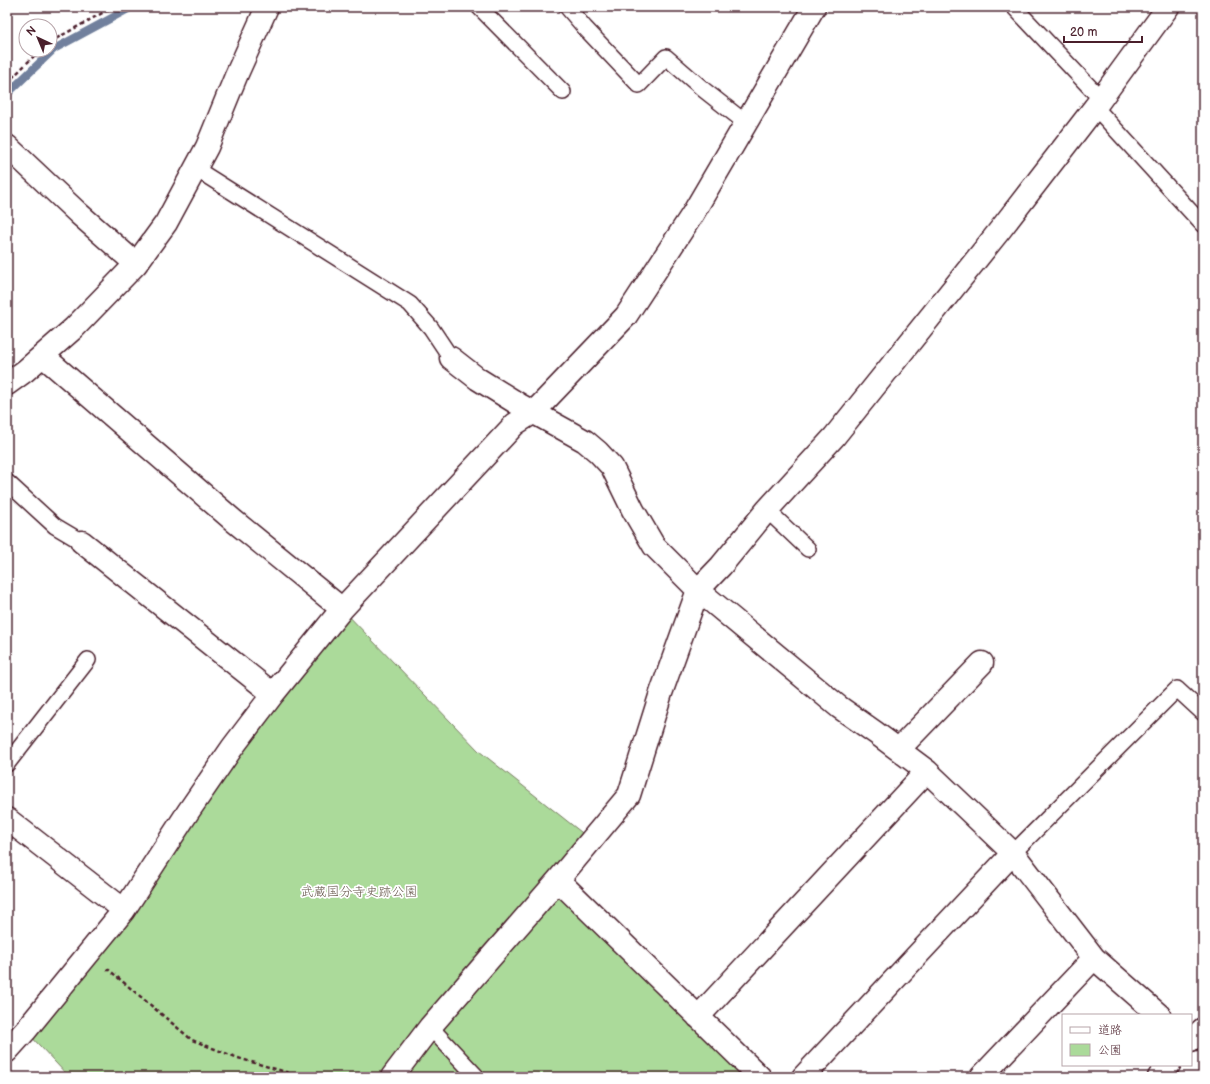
<svg xmlns="http://www.w3.org/2000/svg" width="1210" height="1084" font-family="'Balsamiq Sans','Klee One',sans-serif">
<style>
.green{fill:#abda9a;stroke:#7a7c62}
.lines{fill:none;stroke-linecap:round;stroke-linejoin:round}
.stream{stroke:#71809d;stroke-width:8}
.service-casing{stroke:#4a1f2b;stroke-width:18}
.minor-casing{stroke:#4a1f2b;stroke-width:25}
.path{stroke:#4a1f2b;stroke-width:2.5;stroke-dasharray:4 3;stroke-linecap:butt}
.service{stroke:#fff;stroke-width:15}
.minor{stroke:#fff;stroke-width:22}
.labels{text-anchor:middle;dominant-baseline:central;stroke-width:3.5;stroke-linejoin:round;paint-order:stroke}
.park-label{font-size:13px;fill:#67574c;stroke:#fff}
</style>
<rect width="100%" height="100%" fill="#fff"/>
<filter id="ink" filterUnits="userSpaceOnUse"><feTurbulence type="fractalNoise" baseFrequency=".025" numOctaves="2"/><feDisplacementMap in="SourceGraphic" scale="8" xChannelSelector="R" yChannelSelector="G"/><feConvolveMatrix kernelMatrix="1 2 1 2 8 2 1 2 1" color-interpolation-filters="sRGB"/></filter>
<g filter="url(#ink)">
<path class="green" d="M342,609L479,751L591,840L558,880L760,1077H69L26,1031Z"/>
<g class="lines">
<path class="stream" d="M7,94L54,49L132,7"/>
<defs>
<path id="service" d="M479,7L563,92
M567,7L585,28L639,85L666,57L704,90L746,123
M1014,7L1101,99
M1095,107L1203,225
M196,169L410,304L431,328L451,358
M7,482L55,526L82,542
M767,510L808,549
M7,764L88,660
M1013,853L1177,689L1203,713
M430,1027L477,1077"/>
<path id="minor" d="M7,146L78,213L136,264
M43,356L234,521L342,609
M451,358L478,379L520,405L585,441L598,452L612,467L633,510L654,546L698,590L839,707L876,733L927,771L1013,853L1094,958L1159,1015
M7,384L25,371L74,328L136,264L166,223L207,147L236,76L267,7
M82,542L273,694
M899,749L982,663
M7,819L124,910
M558,880L760,1077
M698,1017L927,771
M1191,1040L1203,1029
M7,1051L26,1030L124,910L188,812L232,748L273,694L342,609L515,424L534,412L626,316L692,215L814,7
M392,1077L430,1027L558,880L629,795L661,693L698,590L721,566L767,510L834,437L1000,230L1095,107L1168,7
M803,1077L1013,853
M981,1077L1094,958
M1159,1077L1169,1065"/>
</defs>
<use href="#service" class="service-casing"/>
<use href="#minor" class="minor-casing"/>
<path class="path" d="M50,42L113,7
M7,83L40,50
M106,970H109L192,1040L238,1058L303,1077"/>
<use href="#service" class="service"/>
<use href="#minor" class="minor"/>
</g>
</g>
<g class="labels">
<g class="park-label">
<text x="359" y="892">武蔵国分寺史跡公園</text>
</g>
</g>
<rect width="1210" height="1084" fill="none" stroke="#fff" stroke-width="24"/>
<rect x="12" y="12" width="1186" height="1060" fill="none" stroke="#4a1f2b" stroke-width="1.5" filter="url(#ink)"/>
<rect x="1062" y="1014" width="130" height="52" fill="#ffffff" stroke="#b7a5aa"/>
<rect x="1070" y="1027" width="20" height="6" fill="#ffffff" stroke="#b7a5aa"/>
<text x="1098" y="1034" font-size="12" fill="#4a1f2b">道路</text>
<rect x="1070" y="1044" width="20" height="12" fill="#abda9a" stroke="#b7a5aa"/>
<text x="1098" y="1054" font-size="12" fill="#4a1f2b">公園</text>
<g transform="translate(38 38) rotate(316)"><circle r="19" fill="#ffffff" stroke="#b7a5aa"/>
<path d="M0-3L7 15L0 10L-7 15Z" fill="#4a1f2b"/>
<text y="-6" font-size="11" font-weight="bold" text-anchor="middle" fill="#4a1f2b">N</text>
</g>
<path d="M1064 36v6h78v-6" fill="none" stroke="#4a1f2b" stroke-width="2"/>
<text x="1070" y="36" font-size="12" fill="#4a1f2b" stroke="#ffffff" stroke-width="3" paint-order="stroke">20 m</text>
</svg>
